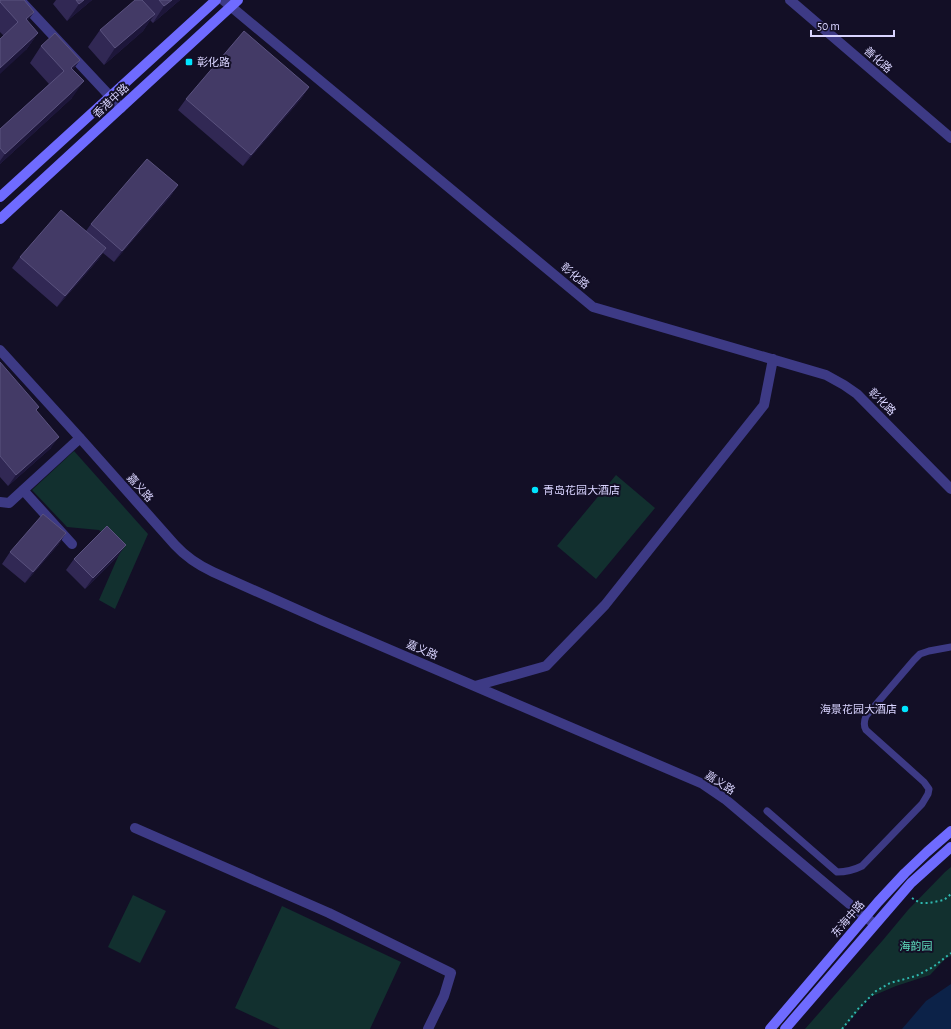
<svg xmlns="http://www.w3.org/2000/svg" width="951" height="1029" font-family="'Alegreya Sans','Noto Sans SC',sans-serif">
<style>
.green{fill:#12302f}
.water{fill:#0c2248}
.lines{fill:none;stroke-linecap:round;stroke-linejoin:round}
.path{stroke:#2fb8b0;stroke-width:2;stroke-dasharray:2 3;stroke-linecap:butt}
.lane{stroke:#3d3a85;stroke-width:7}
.street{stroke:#3d3a85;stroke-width:10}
.secondary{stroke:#6f6bff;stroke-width:10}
.wall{fill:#312854}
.shaded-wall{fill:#1d163a}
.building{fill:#433a66;stroke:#5a527e}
.poi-dot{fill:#00e5ff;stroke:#130f26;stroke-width:1.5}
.labels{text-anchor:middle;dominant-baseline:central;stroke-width:4;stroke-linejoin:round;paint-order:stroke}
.street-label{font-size:11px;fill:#d9d4ff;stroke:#130f26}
.poi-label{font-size:11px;fill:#d9d4ff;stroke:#130f26;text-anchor:start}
.park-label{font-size:11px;fill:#5fe0c0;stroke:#130f26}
</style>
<rect width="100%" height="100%" fill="#130f26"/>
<path class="green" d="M74,451L148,534L115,609L99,600L121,550L99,530L67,527L32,490Z
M616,475L655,508L596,579L557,546Z
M951,867V956L945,959L930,975L896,986L870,997L843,1029H805L883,940L908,910L945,872Z
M133,895L166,911L140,963L108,947Z
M282,906L401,962L370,1029H280L235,1008Z"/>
<path class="water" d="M951,984V1029H902L926,1001Z"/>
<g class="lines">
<path class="path" d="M912,898L920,903H929L944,900L951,894
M842,1029L858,1009L876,991L890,983L916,976L933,967L951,953"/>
<path class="lane" d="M767,811L837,872C846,872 854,870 862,866L922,804L928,794L929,789L924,782L866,730C863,725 864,721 866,716L914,660L920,654L929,651L951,647"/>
<path class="street" d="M20,0L121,108
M223,0L593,307L826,375L844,385L857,394L951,489
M790,0L951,138
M0,350L80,438L175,545C186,557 198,565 213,572L323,621L703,784L725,799L865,917L875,924
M23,490L72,544
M0,502L9,503L80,438
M475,686L546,666L605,605L764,405L773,359
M135,828L329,913L451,973L444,996L428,1029"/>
<path class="secondary" d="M0,197L216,0
M0,219L238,0
M770,1029L878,902L905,873L927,852L951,831
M785,1029L911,883L951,847"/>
</g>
<path class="wall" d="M0,0L34,12L27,21L38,33L26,50L4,36L0,32Z
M56,0H92L67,21L53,4Z
M143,0H180L153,23L150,20L143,31L104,65L88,47L100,30Z
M41,46L73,70L72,98L0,164V129L49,84L30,63Z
M309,87L301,99L243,166L178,110L186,99Z
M178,185L170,197L114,262L103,253L98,260L57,307L12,268L20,257L86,231L91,224Z
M0,362L36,411L51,448L8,486L0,477Z
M66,533L58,545L25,583L2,564L10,552Z
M118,556L85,589L66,570L74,559Z"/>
<path class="shaded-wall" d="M84,0H92L67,21L79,4Z
M172,0H180L153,23L164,6Z
M34,12L23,28L26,19Z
M155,14L143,31L104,65L115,48Z
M38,33L26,50L0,74V68Z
M80,60L68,77L71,68Z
M84,81L72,98L0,164V161L5,154Z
M309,87L301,99L243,166L251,155Z
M178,185L170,197L114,262L122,251Z
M106,248L98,260L57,307L65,296Z
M59,437L51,448L8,486L16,475Z
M66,533L58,545L25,583L33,572Z
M126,545L118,556L85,589L93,578Z"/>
<path class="building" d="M0,0H24L34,12L26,19L38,33L0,68V39L18,22L0,2Z
M76,0H84L79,4Z
M135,0H142L155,14L115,48L100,30Z
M159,0H172L164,6Z
M244,31L309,87L251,155L186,99Z
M55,33L80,60L71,68L84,81L5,154L0,148V129L64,71L41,46Z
M147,159L178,185L122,251L91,224Z
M61,210L106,248L65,296L20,257Z
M0,362L39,407L36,410L59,437L16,475L0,456Z
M43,514L66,533L33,572L10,552Z
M107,526L126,545L93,578L74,559Z"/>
<g class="poi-dot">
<rect x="185" y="58" width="8" height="8" rx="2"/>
<circle cx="535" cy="490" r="4"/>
<circle cx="905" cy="709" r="4"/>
</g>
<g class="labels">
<g class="street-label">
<text transform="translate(878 60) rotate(41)">善化路</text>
<text transform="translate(111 101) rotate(-43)">香港中路</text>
<text transform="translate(575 276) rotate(40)">彰化路</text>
<text transform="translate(882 402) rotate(45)">彰化路</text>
<text transform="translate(140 488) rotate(48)">嘉义路</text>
<text transform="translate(422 650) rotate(23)">嘉义路</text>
<text transform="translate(720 783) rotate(33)">嘉义路</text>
<text transform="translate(848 919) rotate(-49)">东海中路</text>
</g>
<g class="poi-label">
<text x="197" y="62">彰化路</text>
<text x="543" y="490">青岛花园大酒店</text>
<text x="897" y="709" text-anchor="end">海景花园大酒店</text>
</g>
<g class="park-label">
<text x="916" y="946">海韵园</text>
</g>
</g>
<path d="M811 30v6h83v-6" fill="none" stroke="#d9d4ff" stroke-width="2"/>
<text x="817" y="30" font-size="12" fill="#d9d4ff" stroke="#130f26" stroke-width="3" paint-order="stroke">50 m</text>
</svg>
